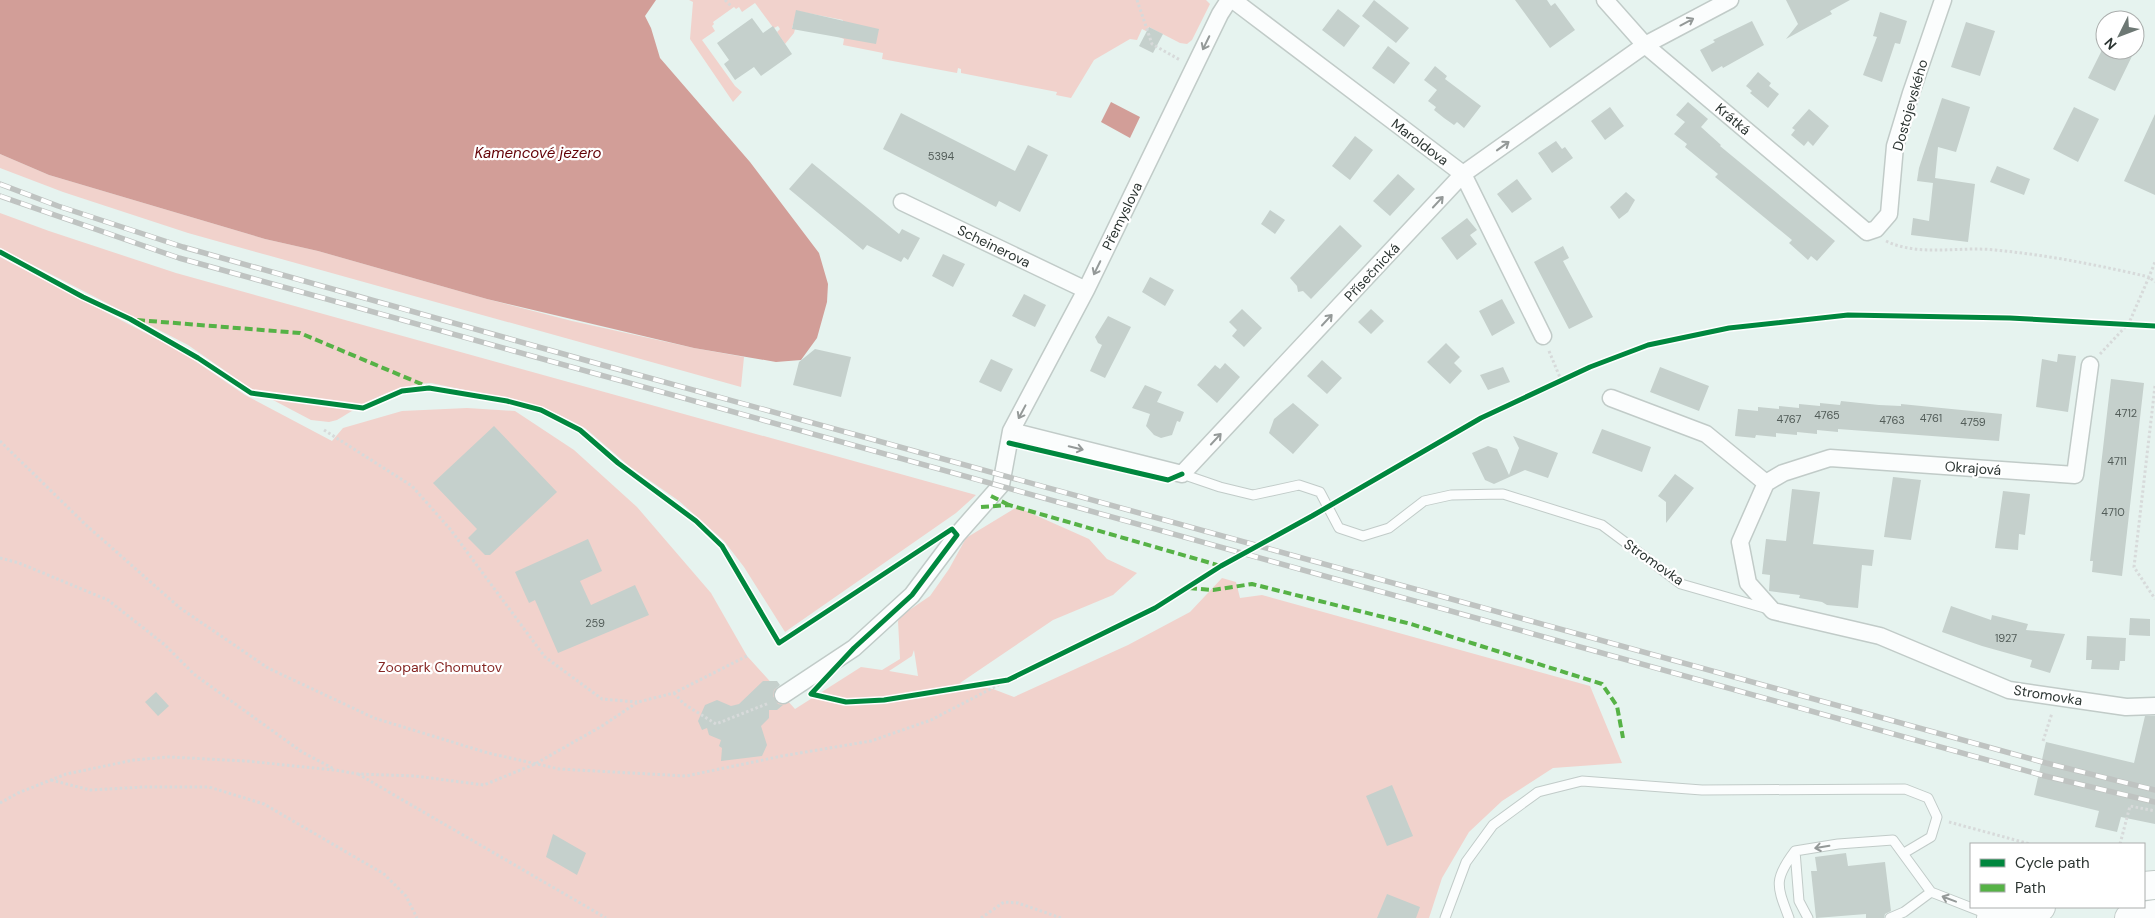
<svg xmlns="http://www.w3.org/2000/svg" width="2155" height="918" font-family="'DM Sans',sans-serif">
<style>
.green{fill:#f1d2cc;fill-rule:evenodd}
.water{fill:#d29e98}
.building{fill:#c5d0cc}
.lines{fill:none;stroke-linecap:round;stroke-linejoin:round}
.service-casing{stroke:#c1cbc8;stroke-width:11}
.minor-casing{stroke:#c1cbc8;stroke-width:19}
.trunk-casing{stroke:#c1cbc8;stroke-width:30}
.path{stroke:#d7dada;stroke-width:3;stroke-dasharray:2.5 2.5;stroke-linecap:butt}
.service{stroke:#fbfdfd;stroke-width:9}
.minor{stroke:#fbfdfd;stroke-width:16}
.trunk{stroke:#fbfdfd;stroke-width:28}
.rail-casing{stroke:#bfc3c1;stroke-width:5.5}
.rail{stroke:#fff;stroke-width:4;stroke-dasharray:11;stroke-linecap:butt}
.quiet{stroke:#56b246;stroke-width:4;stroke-dasharray:8 4;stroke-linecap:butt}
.cycleway-casing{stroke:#fff;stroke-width:8}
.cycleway{stroke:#00873e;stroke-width:5}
.oneway{stroke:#949998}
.labels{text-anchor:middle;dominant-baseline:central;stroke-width:4.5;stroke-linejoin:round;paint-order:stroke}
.number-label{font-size:11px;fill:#525c58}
.street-label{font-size:14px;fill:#2c3532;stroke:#fff}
.park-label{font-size:14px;fill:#852623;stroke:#fff}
.water-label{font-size:15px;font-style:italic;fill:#630006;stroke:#fff}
</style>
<rect width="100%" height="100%" fill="#e6f3ef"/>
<path class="green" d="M689,0H1206L1210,4L1192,40L1187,44L1180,43L1149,27L1146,31L1142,29L1137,40L1130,39L1094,60L1071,98L1056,95L1057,92L961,73V69L958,68L957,73L882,59L883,53L843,45L844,39L839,37L843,20L797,11L792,28L795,29L794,33L785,44L777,32L780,29L778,26L774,28L772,26L755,3L742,12L739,7L736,9L734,7L713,22L714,24L712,26L715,31L702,40L735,86L742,92L733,102L690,39L693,2Z
M0,154L49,175L265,239L318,251L487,299L572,321L694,348L744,357L741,387L188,233L63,192L0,168Z
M0,213L49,231L176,273L976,495L956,513L785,632L744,567L724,541L679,501L629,466L585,428L558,414L532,404L431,383C395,385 367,402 337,420L329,422L311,420L250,388L188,345L0,248Z
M0,257L182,352L245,395L332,441L343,428L402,411L467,408L515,411L574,450L637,507L711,593L747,656L795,709L861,667L882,670L900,659L898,621L902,615L930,596L949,569L966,538L1017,507L1089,539L1107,559L1137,573L1113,595L1053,620L960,683L993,689L1014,697L1128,645L1190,612L1222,578L1236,582L1240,598L1262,595L1590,686L1622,763L1553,768L1502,801L1469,832L1442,878L1429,918H0ZM914,650L918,676L889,671L912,656Z"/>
<path class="water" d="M0,0H656L645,16L651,28L660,58L750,162L819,253L828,284L827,302L817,338L801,360L776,362L694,348L487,299L318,251L265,239L49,175L0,154Z
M1111,102L1140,117L1130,138L1101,122Z"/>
<path class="building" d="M1374,0L1409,28L1396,43L1362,16Z
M1515,0H1547L1551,6L1555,3L1575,30L1550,48Z
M1786,0H1850L1830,11L1832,14L1786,39L1798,24Z
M1338,9L1360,26L1344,47L1322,30Z
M796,10L879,29L876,44L792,29Z
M1880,12L1907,21L1900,44L1895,43L1882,82L1863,75L1877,37L1873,36Z
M752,18L763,33L773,26L792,54L761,76L754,67L735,80L724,64L729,60L717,43Z
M1752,21L1764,45L1723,68L1722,66L1712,72L1700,50L1715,42L1713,40Z
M1966,22L1995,31L1980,76L1951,67Z
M1149,27L1163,34L1153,53L1139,46Z
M1388,46L1410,63L1394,84L1372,68Z
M2102,50H2135L2115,91L2088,78Z
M1435,66L1447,76L1445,79L1481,106L1464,128L1457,122L1454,125L1444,118L1434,110L1436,107L1428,101L1437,90L1424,80Z
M1758,72L1771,83L1769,86L1779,94L1768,108L1750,93L1752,91L1746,86Z
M1942,98L1970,107L1956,152L1938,147L1935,178L1975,184L1968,242L1911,235L1913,218L1929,221L1933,183L1917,181L1919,168Z
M1688,102L1708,119L1701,127L1721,145L1720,146L1835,241L1817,261L1811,256L1808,260L1789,243L1792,240L1715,177L1718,174L1685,147L1687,144L1674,134L1685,122L1676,115Z
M1610,107L1624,126L1605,140L1591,121Z
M2074,107L2099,119L2078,162L2053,149Z
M1809,109L1829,126L1813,146L1808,141L1804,146L1791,135L1795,130L1792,128Z
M901,113L1015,171L1028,145L1048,155L1020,212L999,201L996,207L883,149Z
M2155,114V195L2124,181Z
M1355,136L1373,150L1350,180L1332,166Z
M1556,141L1562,149L1565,147L1573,158L1552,173L1538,153Z
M812,163L899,234L902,229L920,238L908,260L904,257L901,262L867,245L863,250L789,189Z
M1997,166L2030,179L2024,195L1990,182Z
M1398,174L1415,189L1390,216L1373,201Z
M1517,179L1532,199L1512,213L1497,194Z
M1626,192L1635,200L1628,212L1619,219L1610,207Z
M1270,210L1285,220L1275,234L1261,224Z
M1467,218L1477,230L1470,235L1477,244L1457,260L1441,238Z
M1340,225L1362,246L1311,299L1303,291L1298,292L1297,286L1290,278Z
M1563,246L1569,258L1563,261L1593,317L1569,329L1534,262Z
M943,254L965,264L953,287L932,276Z
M1150,277L1174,290L1165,306L1142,292Z
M1024,294L1046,305L1035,327L1012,316Z
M1502,299L1515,323L1492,336L1479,311Z
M1242,309L1262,328L1244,347L1232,336L1237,330L1229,322Z
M1371,309L1384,321L1371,334L1358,322Z
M1108,316L1131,327L1105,378L1090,371L1102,345L1098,343L1095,337Z
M1446,343L1460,357L1454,363L1462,371L1450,384L1427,362Z
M815,349L851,357L841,397L793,385L799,362Z
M2058,354L2076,356L2068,412L2036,407L2042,359L2057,362Z
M991,359L1013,369L1001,392L979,382Z
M1322,360L1342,378L1327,394L1307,376Z
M1225,363L1240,377L1217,403L1197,385L1215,365L1220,369Z
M1503,367L1510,382L1488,390L1480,375Z
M1660,367L1709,386L1699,411L1650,392Z
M2111,379L2144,383L2122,576L2092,572L2093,561H2090Z
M1145,385L1162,392L1157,402L1184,412L1180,422L1177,421L1172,435L1161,438L1154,435L1146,426L1150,414L1132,408Z
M1841,401L1879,405L1901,406V404L2002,414L1999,441L1838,429V432L1817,430V434L1797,432V435L1776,433V437L1756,435L1755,438L1735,436L1738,409L1758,411V407L1779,409V406L1799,408V404L1820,406V403L1840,405Z
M1293,403L1319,425L1293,454L1269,433L1274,419Z
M494,426L557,492L490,555H485L468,538L477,529L433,483Z
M1602,429L1651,447L1642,472L1592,453Z
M1513,436L1558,453L1548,478L1525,470L1494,484L1485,480L1472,453L1488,446L1497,449L1509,475L1519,448Z
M1675,474L1694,488L1666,523V502L1658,496Z
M1893,477L1921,480L1911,540L1884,537Z
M1792,489L1820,492L1813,544L1874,550L1872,566L1862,565L1858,608L1827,605L1822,602L1799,598L1800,595L1769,591L1770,575L1762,574L1766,539L1786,541Z
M2003,491L2030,494L2025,535L2019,534L2018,550L1995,548Z
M588,539L602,571L580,581L591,605L635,585L649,615L558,653L535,600L529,603L515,572Z
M1951,606L1991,620L1992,615L2028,624L2026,630L2065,634L2050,673L2030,667L2032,660L1982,646L1942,632Z
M2130,618L2150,619V636L2129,635Z
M2087,636L2126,638L2125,661H2120L2119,670L2091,669L2092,660H2086Z
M763,681H777L780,685L774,690L773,696L778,704L783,705L777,710H769V718L761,726L767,745L762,756L721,761L722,748L719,746L721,740L709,735L707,728L702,730L698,721L705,705L717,700L731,706L739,704Z
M156,692L169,706L158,716L145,702Z
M2145,716H2155V824L2121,817L2117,832L2095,827L2099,811L2034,795L2046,742L2134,763Z
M1392,785L1413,836L1387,846L1366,796Z
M553,834L586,853L577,875L546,857Z
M1846,853L1848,866L1885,862L1891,911L1885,914L1884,918H1866V914L1816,918L1811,871H1817L1815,857Z
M1387,894L1420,907L1416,918H1377Z"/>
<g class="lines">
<defs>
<path id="service" d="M1182,474L1220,487L1253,495L1299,485L1320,492L1339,528L1363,536L1389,528L1424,501L1451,495L1503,494L1602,525L1681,584L1768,609
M1795,851L1799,901L1808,918
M1445,918L1466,862L1493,825L1538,792L1582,781L1702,790L1905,789L1928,798L1937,817L1931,837L1904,853
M1789,918C1777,886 1773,880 1795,851L1838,844L1893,840L1931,892L1990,915
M1890,918L1904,912L1931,892"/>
<path id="minor" d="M1233,0L1463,174L1543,336
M1605,0L1645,45L1867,232L1876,229L1889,214L1895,146L1911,93L1943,0
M902,202L1086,290
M2090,365L2075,475L1830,458L1783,473L1766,483L1740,542L1748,583L1773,611L1880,636L2009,690L2126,707L2155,706
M1611,398L1706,434L1766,483
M1011,431L1182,474L1463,174L1645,45L1730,0
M783,695L854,648L912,595L957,535L1001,485L1011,431L1086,290L1220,14L1229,0"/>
<path id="trunk" d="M2144,886L2155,885
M1991,918L2041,907
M2129,918L2155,914"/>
</defs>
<use href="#service" class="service-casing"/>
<use href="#minor" class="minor-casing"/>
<use href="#trunk" class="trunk-casing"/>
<path class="path" d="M725,0L732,7
M1137,0L1152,44L1180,60
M1886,241C1919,257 1960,246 1995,250C2047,255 2098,265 2149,277L2155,262
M1549,351L1561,380
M2100,354L2129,323L2149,277L2155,282
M2155,386L2134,567L2155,599
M324,430L412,486L450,529L545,657L602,699L637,702
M0,441L86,525L180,608L268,668L374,718L488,753L559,769L686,776L782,756L871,741L931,720L1008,680
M0,558L19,563L108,600L165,645L195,675L302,752L334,769
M674,693L684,704L716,724L769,703
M2043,741L2052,713
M358,774L606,918
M51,780L90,790L144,787H209L264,804L384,874L406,896L417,918
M0,803L18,793L66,774L134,760L168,757L246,761L335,770L358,774L415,776L484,785L535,764L602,726L638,702L674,693L747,656
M1949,822L2030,844
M2120,844L2130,806L2155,811
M981,918L1004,902L1018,903L1061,918"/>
<use href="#service" class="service"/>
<use href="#minor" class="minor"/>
<use href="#trunk" class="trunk"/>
<defs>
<path id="rail" d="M0,184L58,206L183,247L599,364L2046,763L2155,790
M0,196L179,258L2045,776L2155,802"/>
</defs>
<use href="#rail" class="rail-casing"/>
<use href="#rail" class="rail"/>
<path class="quiet" d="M137,320L300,333L426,386
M991,496L1009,505
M981,507L1009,505L1221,566
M1189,588L1213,590L1252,584L1411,624L1602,684L1617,706L1623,738"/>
<defs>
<path id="cycleway" d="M0,252L83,297L130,319L198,358L251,393L363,408L402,391L429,388L507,401L541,410L580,430L618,463L696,521L722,546L779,643L952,529L957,535L912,595L854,648L811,694L846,702L884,700L1008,680L1155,608L1221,566L1312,516L1481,418L1590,367L1648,345L1729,328L1848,315L2010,318L2155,326
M1009,443L1168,480L1182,474"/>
</defs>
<use href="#cycleway" class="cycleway-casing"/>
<use href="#cycleway" class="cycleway"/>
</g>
<defs><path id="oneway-shaft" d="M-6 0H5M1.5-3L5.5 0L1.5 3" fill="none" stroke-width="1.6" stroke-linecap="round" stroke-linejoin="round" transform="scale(1.25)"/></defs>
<g class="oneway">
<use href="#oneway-shaft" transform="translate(1687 22) rotate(-28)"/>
<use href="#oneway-shaft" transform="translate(1206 43) rotate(116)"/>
<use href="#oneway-shaft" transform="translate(1503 146) rotate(-36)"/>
<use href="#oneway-shaft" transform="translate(1438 202) rotate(-47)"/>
<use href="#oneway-shaft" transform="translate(1097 268) rotate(116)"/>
<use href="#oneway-shaft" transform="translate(1327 320) rotate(-47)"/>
<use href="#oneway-shaft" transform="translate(1022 412) rotate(118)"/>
<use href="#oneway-shaft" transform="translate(1216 439) rotate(-47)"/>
<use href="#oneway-shaft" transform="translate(1076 448) rotate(14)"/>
<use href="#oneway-shaft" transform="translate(1822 847) rotate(171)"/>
<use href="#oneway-shaft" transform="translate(1949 899) rotate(-159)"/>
</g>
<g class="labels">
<g class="number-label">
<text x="941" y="156">5394</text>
<text x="2126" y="413">4712</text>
<text x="1827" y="415">4765</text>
<text x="1931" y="418">4761</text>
<text x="1789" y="419">4767</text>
<text x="1892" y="420">4763</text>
<text x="1973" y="422">4759</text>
<text x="2117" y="461">4711</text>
<text x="2113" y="512">4710</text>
<text x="595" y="623">259</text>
<text x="2006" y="638">1927</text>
</g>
<g class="street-label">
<text transform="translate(1910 105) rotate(-74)">Dostojevského</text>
<text transform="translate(1733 119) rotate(40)">Krátká</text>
<text transform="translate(1420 142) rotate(37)">Maroldova</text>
<text transform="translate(1122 216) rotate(-64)">Přemyslova</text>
<text transform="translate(994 246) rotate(26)">Scheinerova</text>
<text transform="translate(1372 272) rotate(-47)">Přísečnická</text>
<text transform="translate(1973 468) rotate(4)">Okrajová</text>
<text transform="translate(1654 562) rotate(35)">Stromovka</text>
<text transform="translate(2048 695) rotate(9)">Stromovka</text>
</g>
<g class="park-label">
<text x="440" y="667">Zoopark Chomutov</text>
</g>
<g class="water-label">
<text x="538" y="153">Kamencové jezero</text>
</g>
</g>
<rect x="1970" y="843" width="175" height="65" fill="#ffffff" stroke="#abaead"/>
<rect x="1980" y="859" width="25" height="8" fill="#00873e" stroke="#abaead"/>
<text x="2015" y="868" font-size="15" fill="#2c3532">Cycle path</text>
<rect x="1980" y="884" width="25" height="8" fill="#56b246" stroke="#abaead"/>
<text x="2015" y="893" font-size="15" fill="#2c3532">Path</text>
<g transform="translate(2120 35) rotate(228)"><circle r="24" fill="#ffffff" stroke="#abaead"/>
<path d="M0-4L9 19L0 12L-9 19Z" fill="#6d7874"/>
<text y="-8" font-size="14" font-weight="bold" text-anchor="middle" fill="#2c3532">N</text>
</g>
</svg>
